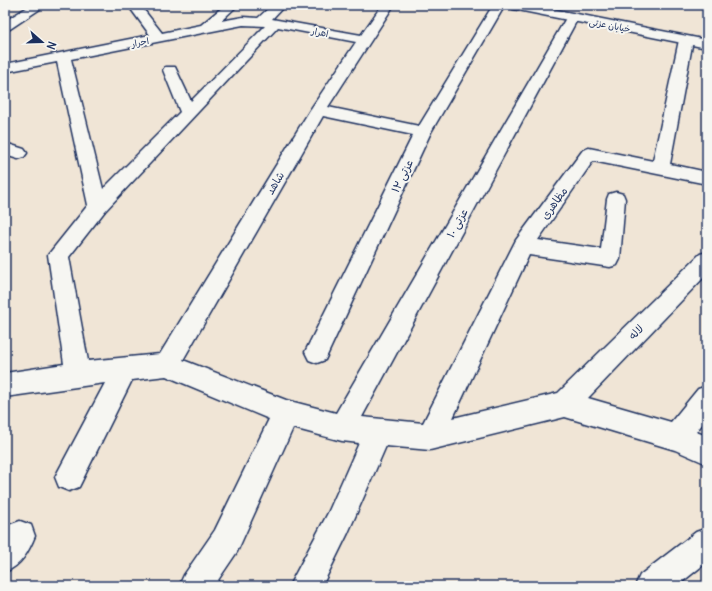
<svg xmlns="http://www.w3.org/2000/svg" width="712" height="591" font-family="Delius,'Playpen Sans Arabic',sans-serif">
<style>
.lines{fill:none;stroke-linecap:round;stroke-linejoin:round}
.minor-casing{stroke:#1b2f5e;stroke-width:3}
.tertiary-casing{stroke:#1b2f5e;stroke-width:3}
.secondary-casing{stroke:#1b2f5e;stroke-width:3}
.minor{fill:#f6f6f2;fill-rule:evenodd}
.tertiary{fill:#f6f6f2;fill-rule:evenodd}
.secondary{fill:#f6f6f2;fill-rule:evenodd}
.labels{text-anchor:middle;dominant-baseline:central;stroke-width:4;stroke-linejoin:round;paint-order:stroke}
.far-street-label{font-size:9px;fill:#1b2f5e;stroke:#f6f6f2}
.street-label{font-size:11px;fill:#1b2f5e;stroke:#f6f6f2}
</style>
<rect width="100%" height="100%" fill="#f0e5d6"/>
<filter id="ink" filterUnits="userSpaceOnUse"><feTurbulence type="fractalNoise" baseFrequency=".025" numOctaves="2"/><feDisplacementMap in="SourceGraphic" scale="8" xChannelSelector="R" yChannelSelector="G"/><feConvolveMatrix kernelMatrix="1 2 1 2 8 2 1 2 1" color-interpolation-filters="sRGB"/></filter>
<g filter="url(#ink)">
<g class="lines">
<defs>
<path id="minor" d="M31,5H46L10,29L5,30V21Z
M128,5H140L162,33L201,25L225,5H238L221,21L243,17L258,18L272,5H285L272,19L361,35L382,5H394L328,107L419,126L493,5H505L431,132L325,360L317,363L309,360L305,352L413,135L323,116L183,360L286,400L336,413L566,18L567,15H577L578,18L362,417L423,423L516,240L583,150L589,148L653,161L679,40L681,37H691L693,40L670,164L707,172V184L593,161L538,240L601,249L607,199L609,194L616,192L623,194L625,199L620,259L617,265L610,267L529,255L453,418L558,393L700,254L707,252V274L588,398L671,422L698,389L707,386V418L696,432L707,436V464L675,450L565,417L430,450L386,446L348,533L322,586H289L328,513L359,443L342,441L293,428L237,552L214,586H179L184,575L215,530L269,419L166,376L132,380L79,487L69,491L59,487L55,477L105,383L5,397V373L64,364L48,255L88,205L57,62L5,72V64L150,35ZM243,25L265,26L191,101L175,67H165L163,70L180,112L103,189L71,59ZM278,27L356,42L310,110L160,354L88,361L69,257L105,211Z
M5,143L24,149L27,153L24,157L18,159L5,155Z
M20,521L31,525L35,536C29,551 21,566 5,572V531L9,525Z"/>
<path id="tertiary" d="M507,5H532L707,40V48L513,9Z"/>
<path id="secondary" d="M707,528V562L677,586H635L640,575L696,532Z"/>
</defs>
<use href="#minor" class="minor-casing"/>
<use href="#tertiary" class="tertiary-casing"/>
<use href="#secondary" class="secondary-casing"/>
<use href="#minor" class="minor"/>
<use href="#tertiary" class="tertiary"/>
<use href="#secondary" class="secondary"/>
</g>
</g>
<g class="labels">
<g class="far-street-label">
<text transform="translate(610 25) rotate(11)">خیابان عزتی</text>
<text transform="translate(320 32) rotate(11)">اهرار</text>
<text transform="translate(140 42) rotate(-11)">احرار</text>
</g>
<g class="street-label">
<text transform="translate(402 176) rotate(-64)">عزتی ۱۲</text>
<text transform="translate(275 183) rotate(-59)">شاهد</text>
<text transform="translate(554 203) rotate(-54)">مظاهری</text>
<text transform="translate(457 223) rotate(-61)">عزتی ۱۰</text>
<text transform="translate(636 332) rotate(-45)">لاله</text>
</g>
</g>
<rect width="712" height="591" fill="none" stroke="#f6f6f2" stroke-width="20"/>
<rect x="10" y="10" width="692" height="571" fill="none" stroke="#1b2f5e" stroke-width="1.5" filter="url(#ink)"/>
<g transform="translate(42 42) rotate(110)" stroke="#f6f6f2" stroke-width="3" paint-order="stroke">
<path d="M0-3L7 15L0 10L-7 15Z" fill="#1b2f5e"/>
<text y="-6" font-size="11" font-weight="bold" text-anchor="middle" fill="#1b2f5e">N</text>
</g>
</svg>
